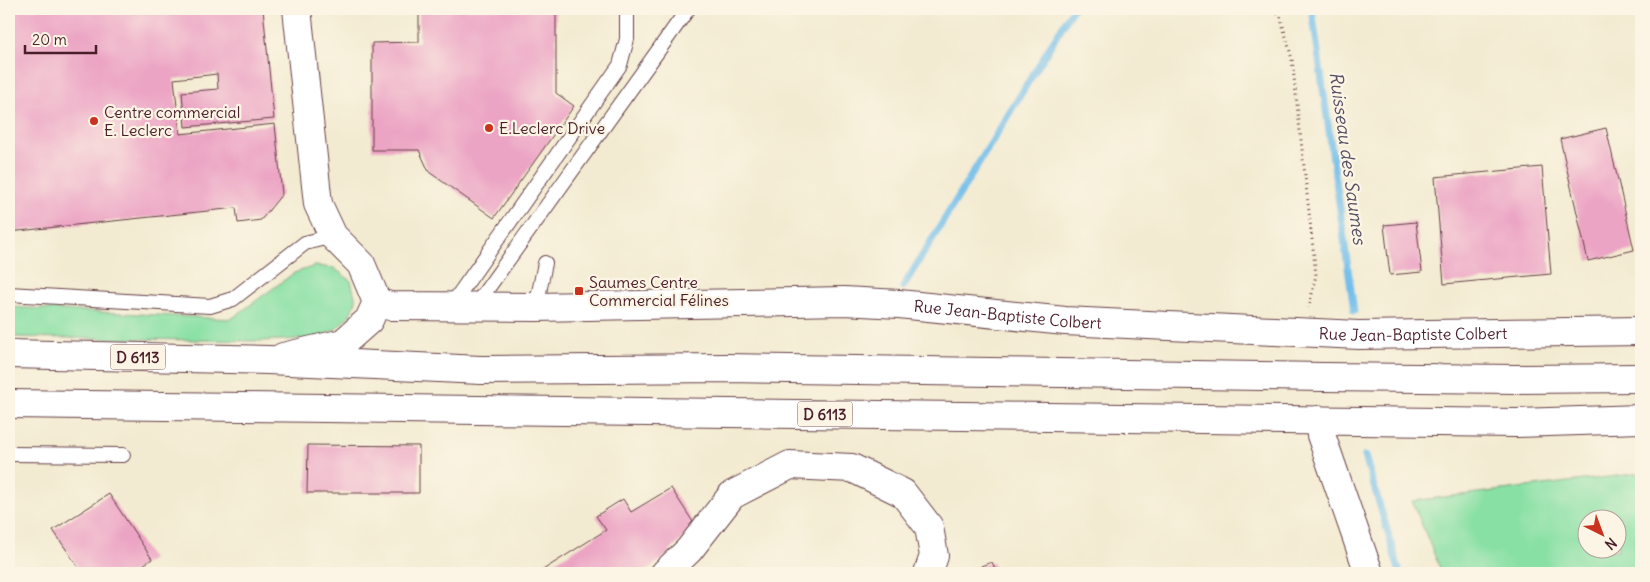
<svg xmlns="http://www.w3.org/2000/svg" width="1650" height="582" font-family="Delius,sans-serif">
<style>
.green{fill:#88e0a4;stroke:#698068;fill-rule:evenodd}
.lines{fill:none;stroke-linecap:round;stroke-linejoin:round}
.stream{stroke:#70beea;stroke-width:7}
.building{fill:#eca4c4}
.lane-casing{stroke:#633e44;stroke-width:16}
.street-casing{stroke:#633e44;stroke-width:30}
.primary-casing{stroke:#633e44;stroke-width:30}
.path{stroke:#633e44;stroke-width:3;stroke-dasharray:1 4;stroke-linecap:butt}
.lane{stroke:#fff;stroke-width:14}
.street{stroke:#fff;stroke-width:28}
.primary{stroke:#fff;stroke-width:28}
.poi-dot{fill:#c8321e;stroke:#fcf5e5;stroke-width:2}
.labels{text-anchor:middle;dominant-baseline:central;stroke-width:4.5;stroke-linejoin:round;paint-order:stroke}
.shield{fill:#fcf5e5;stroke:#7f5f63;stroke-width:1}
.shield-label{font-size:15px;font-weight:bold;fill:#4a1f2b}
.poi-label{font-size:16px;fill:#4a1f2b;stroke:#fcf5e5;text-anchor:start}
.street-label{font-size:16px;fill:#4a1f2b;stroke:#fcf5e5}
.water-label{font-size:18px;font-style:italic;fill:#554f64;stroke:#fcf5e5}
</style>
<rect width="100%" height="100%" fill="#fcf5e5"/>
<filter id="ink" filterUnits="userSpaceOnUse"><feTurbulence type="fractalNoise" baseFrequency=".02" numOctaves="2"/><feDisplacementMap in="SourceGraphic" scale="10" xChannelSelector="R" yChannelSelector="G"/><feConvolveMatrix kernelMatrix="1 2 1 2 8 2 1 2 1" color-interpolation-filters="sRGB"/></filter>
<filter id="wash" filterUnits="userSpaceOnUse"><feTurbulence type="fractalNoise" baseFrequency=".0096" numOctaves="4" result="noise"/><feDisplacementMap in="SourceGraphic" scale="20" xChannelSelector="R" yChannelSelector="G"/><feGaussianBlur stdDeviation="1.12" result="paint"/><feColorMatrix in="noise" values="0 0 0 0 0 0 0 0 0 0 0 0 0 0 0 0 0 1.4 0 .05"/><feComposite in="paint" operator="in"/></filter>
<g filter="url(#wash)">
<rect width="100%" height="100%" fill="#f3ebd1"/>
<path class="green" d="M315,266L334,268L351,281L356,301L349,316L336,329L318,338L261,341L9,337V307L231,319L294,273Z
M1641,473V573H1442L1412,501ZM1588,520H1618V550H1588Z"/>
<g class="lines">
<path class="stream" d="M1312,9L1354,311
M903,287L1073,9
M1365,456L1400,573"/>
</g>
<g id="blocks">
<path class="building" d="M9,9H263L274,119L185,127L182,92L218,89L217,74L174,79L180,134L275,124L282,194L261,220L238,223L236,208L9,232Z
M419,9H604V11H556V93L574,106L494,218L429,172L419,150H372V43L419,42Z
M1606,128L1634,250L1588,261L1560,139Z
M1542,167L1551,274L1444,284L1435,177Z
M1416,222L1422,272L1390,275L1384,225Z
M308,445L419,446V493H307Z
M671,488L695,525L663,559L642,573H538L606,530L596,516L623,499L631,512Z
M109,494L152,559L131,573H82L53,530Z
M992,562L997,573H984L981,566Z"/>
</g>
</g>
<g filter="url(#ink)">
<use href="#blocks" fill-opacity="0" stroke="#633e44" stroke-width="1"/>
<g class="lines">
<defs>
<path id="lane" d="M9,294L210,306L233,299L305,243L333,236
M475,306L688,9
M450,307L620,65L627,39V9
M536,307L545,263
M9,454L123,455"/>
<g id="street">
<path id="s1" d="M377,302L390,306L536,307L844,301L899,304L1065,321L1359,335L1641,331"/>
<path d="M283,357L343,343L369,320L377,302L361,264L333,236L318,204L297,9"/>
<path d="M1319,420L1321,435L1369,573"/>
<path d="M665,573L689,550L732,495L790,465L852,468L903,493L929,527L934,556L928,573"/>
</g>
<path id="primary" d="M9,354L268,360L481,370L727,368L1323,377L1516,379L1641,378
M9,404L1516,423L1641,419"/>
</defs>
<use href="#lane" class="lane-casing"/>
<use href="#street" class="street-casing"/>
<use href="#primary" class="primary-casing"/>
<path class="path" d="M1274,9L1280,15L1292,59L1316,275L1309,308"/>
<use href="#lane" class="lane"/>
<use href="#street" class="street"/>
<use href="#primary" class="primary"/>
</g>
</g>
<g class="poi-dot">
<circle cx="94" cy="121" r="5"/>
<circle cx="489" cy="128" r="5"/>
<rect x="574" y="286" width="10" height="10" rx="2.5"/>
</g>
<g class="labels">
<g class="shield">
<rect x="110.5" y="344.5" width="55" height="25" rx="4"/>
<rect x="797.5" y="401.5" width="55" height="25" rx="4"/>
</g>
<g class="shield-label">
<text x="138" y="357">D 6113</text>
<text x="825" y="414">D 6113</text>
</g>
<g class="poi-label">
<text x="104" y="112">Centre commercial<tspan x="104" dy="18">E. Leclerc</tspan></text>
<text x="499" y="128">E.Leclerc Drive</text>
<text x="589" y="282">Saumes Centre<tspan x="589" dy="18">Commercial Félines</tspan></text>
</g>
<g class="street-label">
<text stroke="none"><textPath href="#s1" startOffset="632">Rue Jean-Baptiste Colbert</textPath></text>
<text stroke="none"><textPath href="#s1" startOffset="1038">Rue Jean-Baptiste Colbert</textPath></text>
</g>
<g class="water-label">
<text transform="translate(1348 158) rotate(82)">Ruisseau des Saumes</text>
</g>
</g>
<rect width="1650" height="582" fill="none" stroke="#fcf5e5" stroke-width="30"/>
<g transform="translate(1602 534) rotate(138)"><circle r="24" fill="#fcf5e5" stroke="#b59f9b"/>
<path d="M0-4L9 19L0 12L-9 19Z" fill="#c8321e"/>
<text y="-8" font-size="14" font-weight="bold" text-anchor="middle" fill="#4a1f2b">N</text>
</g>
<path d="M25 45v8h71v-8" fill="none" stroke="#4a1f2b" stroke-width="2.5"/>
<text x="32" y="45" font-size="15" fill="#4a1f2b" stroke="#fcf5e5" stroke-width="4" paint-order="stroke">20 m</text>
</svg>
